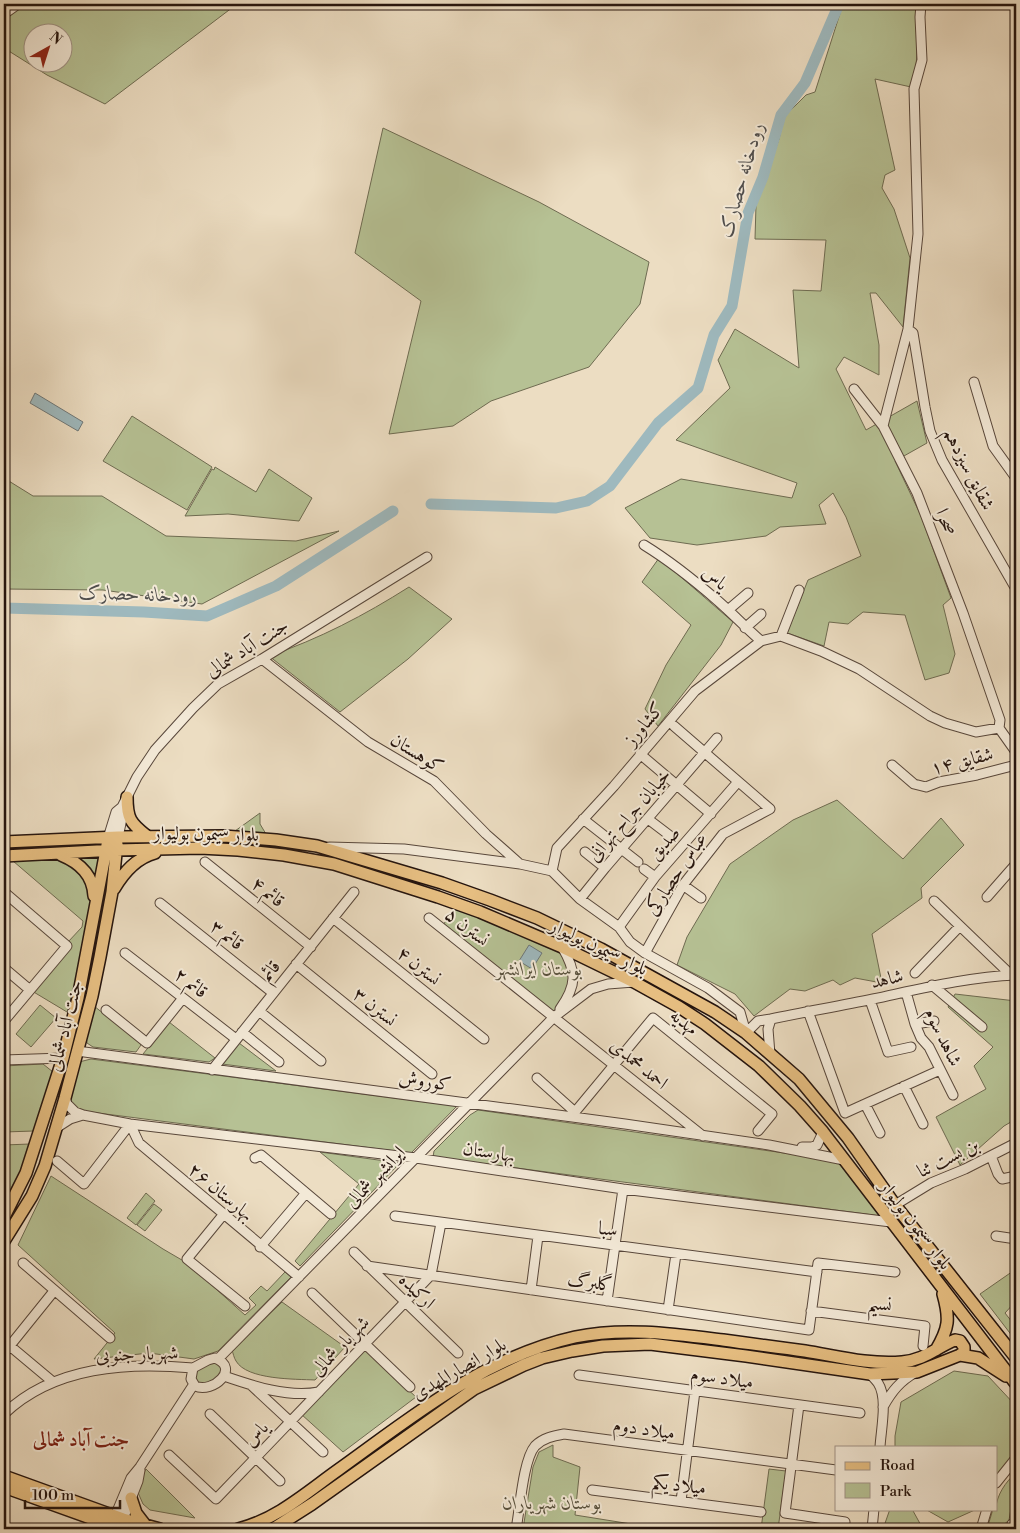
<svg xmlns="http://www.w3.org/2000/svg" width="1020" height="1533" font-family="'Libre Bodoni',Amiri,serif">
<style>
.green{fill:#b6c194;stroke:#6e6b51;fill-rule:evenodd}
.water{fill:#9eb9be;stroke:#6e7778}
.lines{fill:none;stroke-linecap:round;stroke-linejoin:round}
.river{stroke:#9eb9be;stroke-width:11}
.minor-casing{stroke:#58473b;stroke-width:11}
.major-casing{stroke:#26150e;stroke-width:14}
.minor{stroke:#f3e9d7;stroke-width:9}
.major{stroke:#e6be81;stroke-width:11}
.labels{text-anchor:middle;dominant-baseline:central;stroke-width:4;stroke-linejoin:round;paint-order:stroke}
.street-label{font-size:19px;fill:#26150e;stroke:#f3e9d7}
.park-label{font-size:19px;font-style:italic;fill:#58513d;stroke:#f3e9d7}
.water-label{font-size:20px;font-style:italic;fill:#504e4c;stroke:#f3e9d7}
.neighbourhood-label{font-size:20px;font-weight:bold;fill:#7a1f14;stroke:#f3e9d7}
</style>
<rect width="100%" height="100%" fill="#ecddc2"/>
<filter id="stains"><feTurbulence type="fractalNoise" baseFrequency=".004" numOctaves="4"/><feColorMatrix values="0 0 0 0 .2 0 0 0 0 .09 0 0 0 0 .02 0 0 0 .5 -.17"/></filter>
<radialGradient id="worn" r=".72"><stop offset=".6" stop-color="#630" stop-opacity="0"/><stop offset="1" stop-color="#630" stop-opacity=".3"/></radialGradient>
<path class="green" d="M4,4H237L105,104L47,75L4,48ZM32,32H62V62H32Z
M843,4H920L916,67L911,87L875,79L895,170L885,175L882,188L894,209L910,258L903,327L876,293H870L879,345V375L844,357L836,369L866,430L917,401L927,443L895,461L921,516L951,598L943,605L955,654L949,673L925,680L905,615L863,612L848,624L829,622L824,646L787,633L808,580L861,556L846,517L833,493L819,505L826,524L780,527L766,536L697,545L650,538L625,508L681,479L792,498L797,483L676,440L730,388L718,360L735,329L799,368L793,290L821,291L826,240L755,239L756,205L779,139L784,117L806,95L815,92Z
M383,128L539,202L649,262L640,304L589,367L491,401L453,426L389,434L421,301L355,253Z
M132,416L212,467L187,510L103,461Z
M215,467L256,492L269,469L312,498L299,521L228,514L185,516L212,469L214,470Z
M4,478L33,496H102L166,536L296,541L339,531L202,604L103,590L4,589Z
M659,558L733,622L721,645L658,726L645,709L666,665L691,625L642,582Z
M409,587L452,619L408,659L340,712L269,656C319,639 365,615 409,587Z
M837,800L903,859L941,818L964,845L921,888L922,898L872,934L882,983L855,978L840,985L833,980L805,991L790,989L754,1016L735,994L677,965L687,937L730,864L793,820Z
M260,813V824L266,834L235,831Z
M99,856L96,888L70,857Z
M58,858L80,868L92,896L78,972L67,1012L32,991L71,945L68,942L82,927L83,921L13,861Z
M455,908L552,947L560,953L565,959L570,979L568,994L552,1013L443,925Z
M955,994L1016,1001V1119L1004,1126L960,1165L936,1117L986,1089L974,1066L993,1047L948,1007Z
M40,1005L56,1018L31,1047L16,1034Z
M94,1006L139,1042L141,1045L136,1052L93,1047L87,1043L86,1036Z
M169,1022L215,1058L209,1062L143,1054Z
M239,1043L276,1071L222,1064Z
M91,1059L457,1106L411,1153L82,1111L74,1108L68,1099L79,1062Z
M43,1064L53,1072L34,1131L4,1132V1066Z
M478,1110L834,1160L843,1166L881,1216L433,1157L434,1151L470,1115Z
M30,1144L19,1177L14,1183L4,1204V1145Z
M320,1152L400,1163L300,1266L295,1261L359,1184Z
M51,1176L163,1249L187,1263L245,1315L256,1305L249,1298L261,1286L267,1291L285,1272L291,1277L218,1351L194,1359L149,1353L94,1359L115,1333L18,1245Z
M146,1193L155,1201L136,1225L127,1218Z
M154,1204L162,1210L145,1231L137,1225Z
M1016,1269V1301L1005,1313L1016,1327V1341L980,1294Z
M282,1302L345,1347L315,1380C295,1379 247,1380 236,1361C234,1358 233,1353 232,1350Z
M365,1350L416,1397L343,1452L301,1414Z
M212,1361L220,1364L223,1374L206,1385L198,1384L194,1373Z
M954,1371L988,1376L1016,1406V1456L996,1484V1447H895V1436L901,1402Z
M553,1445V1457L580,1467L575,1515L650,1527V1529H523L533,1467L539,1452Z
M146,1469L195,1518L150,1510L143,1504L136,1488Z
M769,1469L786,1471L778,1529H761Z
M1016,1473V1495L1012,1503L1009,1520L999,1529H987L993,1509H996C996,1496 1006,1481 1016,1473Z
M890,1509H912L923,1529H883Z
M925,1509H977L948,1522Z"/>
<path class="water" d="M35,393L83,422L78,431L30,403Z
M529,945L542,953L532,969L519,961Z"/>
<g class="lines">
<path class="river" d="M431,504L556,508L587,501L610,486L658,423L698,388L714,335L732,306L748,213L763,177L781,115L805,83L839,4
M4,608L144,612L207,616L276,586L393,511"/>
<defs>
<path id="minor" d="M921,4L920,17L922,60L914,89L918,234L908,329L883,426L917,493L963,613L1000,720L999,728
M4,14L18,4
M908,329L913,333L925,407L930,431L942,460L1016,589
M974,382L993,446L1016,478
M854,389L883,426
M644,545C670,561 695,581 718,601C733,614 746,628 761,641
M728,610L748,593
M745,628L761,614
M781,636L799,590
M262,659L368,742L434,781L486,834L520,864L552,871
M640,754L711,814
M892,765L914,784L926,787L939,782L977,775L1016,765
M583,819L638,862
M648,819L669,835
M118,837L123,814L122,807
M108,838L116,812L122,807L137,777L155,750L193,708L218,684L262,659L427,557
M329,847L404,849L520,864
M585,852L605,868
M205,862L311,947
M644,869L655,877
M683,885L701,898
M4,892L67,946L4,1021
M987,897L1016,864
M580,899L605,868L717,738
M934,901L1011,975
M160,903L273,993
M333,918L484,1039
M429,918L703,1136
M619,927L655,877L737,783
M125,953L236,1039
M645,953L683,885L723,834L770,809L674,726
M296,964L432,1074
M4,968L30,990
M915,973L960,926
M932,985L982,1027
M906,992L915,1024L921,1038L929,1047L953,1095
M870,1000L888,1052L911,1047
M560,1009C577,985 577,972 562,947
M106,1010L147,1043L183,998
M259,1011L321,1061
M808,1011L845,1113L940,1070
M771,1019C805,1012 839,1006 873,999C920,989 967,977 1016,975
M915,1024L934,1021
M242,1032L279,1062
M77,1051L625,1124L769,1145L844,1160
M770,1054L768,1029L771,1019L758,1021L746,1033L740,1012L708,988L645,953L630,942L619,927L580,899L552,871L557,848L614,786L695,691L761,641L781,636L821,651L859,669L930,716L945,723L976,732L999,728L1016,752
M4,1060L63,1058
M212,1070L354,892
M537,1078L575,1112L653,1018L772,1114L758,1131
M904,1086L923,1124
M65,1098L67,1104L75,1112L83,1115L130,1124L416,1158L623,1189L891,1222
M865,1104L880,1133
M56,1128L70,1119L83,1115
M802,1147H812L817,1145L823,1132
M991,1156L998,1174L1002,1179L1016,1176
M255,1158L261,1155L331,1214
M57,1161L84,1184L130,1124L139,1143L299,1277
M895,1205L931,1183L965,1169L1016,1143
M223,1215L187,1259L245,1306
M395,1216L817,1272
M996,1236L1016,1239
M260,1247L306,1193
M354,1252L458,1353
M23,1263L110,1338
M367,1266L809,1330L818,1263L895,1272
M531,1290L538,1236
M312,1293L410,1387
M607,1301L623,1189
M668,1310L676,1254
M811,1311L925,1326L923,1346
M4,1341L53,1382
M4,1353L54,1291
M215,1358C241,1368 213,1394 195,1386L191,1379L193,1368L208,1360Z
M218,1359L554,1017L591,989L608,984L634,982
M870,1374C873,1377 876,1380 878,1383C888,1398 881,1429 880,1447
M579,1375L860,1413
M224,1376C253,1386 288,1398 319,1392
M251,1385L323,1452
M799,1405L785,1513L845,1522
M883,1407C892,1391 900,1381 916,1372
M4,1414C54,1366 128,1362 193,1368
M210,1414L280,1481
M169,1455L216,1499L431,1275L441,1223
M996,1483L1016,1458
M592,1490L761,1512
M681,1501L695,1391
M113,1521L131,1478L140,1467L194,1384
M121,1524L138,1481L140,1470
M1012,1524L1016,1529
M516,1529C520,1509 523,1460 535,1446C543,1438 553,1436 564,1434L836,1470
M872,1529L874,1509
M981,1529L987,1509"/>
<path id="major" d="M127,797C127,818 130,823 147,836
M4,842L118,837L224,836L276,840L317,846L442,883L490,900L537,918L601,949L715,1012L746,1033L799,1079L848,1138L895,1205L1016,1358
M61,855C80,863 93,875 94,896
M4,856L116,850L200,848L238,850L284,855L334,864L438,897L480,912L562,947L634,982L679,1007L705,1024L759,1066L800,1106L823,1132L1016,1384
M114,889C124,872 136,858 155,853
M4,1217L26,1173L63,1058L78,998L107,845
M4,1241L32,1196L45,1166L65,1098L92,996L100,957L112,892L117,844
M936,1350C949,1328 950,1319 943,1294
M4,1476L123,1519L160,1529
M4,1487L121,1529
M131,1498L136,1513L146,1526
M238,1529C276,1520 307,1492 338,1470C412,1417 484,1357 575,1337C624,1327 674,1334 723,1340C750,1344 778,1347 805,1351C836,1356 869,1365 902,1362C925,1360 935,1348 955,1340L960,1341L964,1347V1352L960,1355
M273,1529L312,1504L474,1389L524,1365L542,1358L572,1351L603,1346L650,1344L746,1356L870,1374L917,1372L960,1355L978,1358L1006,1376"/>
</defs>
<use href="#minor" class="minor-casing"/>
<use href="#major" class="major-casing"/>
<use href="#minor" class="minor"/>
<use href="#major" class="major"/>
</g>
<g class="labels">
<g class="street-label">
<text transform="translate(969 469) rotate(63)">شقایق سیزدهم</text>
<text transform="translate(946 522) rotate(70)">صحرا</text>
<text transform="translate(715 578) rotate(40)">یاس</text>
<text transform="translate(247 648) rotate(-32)">جنت آباد شمالی</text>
<text transform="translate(644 724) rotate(-50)">کشاورز</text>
<text transform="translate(417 753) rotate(32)">کوهستان</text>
<text transform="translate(962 761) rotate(-14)">شقایق ۱۴</text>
<text transform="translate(629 815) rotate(-49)">خیابان جراح تهرانی</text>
<text transform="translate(206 834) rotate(1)">بلوار سیمون بولیوار</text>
<text transform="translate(664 843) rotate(-48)">صدیق</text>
<text transform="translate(676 874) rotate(-56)">عباس حصارکی</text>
<text transform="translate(268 892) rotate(39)">قائم ۴</text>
<text transform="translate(467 927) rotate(38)">نسترن ۵</text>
<text transform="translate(227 935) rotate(38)">قائم ۳</text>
<text transform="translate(599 947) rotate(26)">بلوار سیمون بولیوار</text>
<text transform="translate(419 966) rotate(39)">نسترن ۴</text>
<text transform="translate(270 971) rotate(-51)">قائم</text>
<text transform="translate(887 979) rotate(-13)">شاهد</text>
<text transform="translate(191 983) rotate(38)">قائم ۲</text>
<text transform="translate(375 1007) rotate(39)">نسترن ۳</text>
<text transform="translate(684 1022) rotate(39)">مهدیه</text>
<text transform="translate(65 1026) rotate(-76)">جنت آباد شمالی</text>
<text transform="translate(943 1037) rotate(64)">شاهد سوم</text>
<text transform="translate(639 1064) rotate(39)">احمد محمدی</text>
<text transform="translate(425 1081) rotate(8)">کوروش</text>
<text transform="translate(489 1152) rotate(9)">بهارستان</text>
<text transform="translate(948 1158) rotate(-26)">بن بست ثنا</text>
<text transform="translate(375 1177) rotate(-46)">ایرانشهر شمالی</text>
<text transform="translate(221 1192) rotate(40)">بهارستان ۲۶</text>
<text transform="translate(916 1225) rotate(53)">بلوار سیمون بولیوار</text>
<text transform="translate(608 1229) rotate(7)">سبا</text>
<text transform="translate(590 1282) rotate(8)">گلبرگ</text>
<text transform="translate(417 1291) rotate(44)">ارکیده</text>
<text transform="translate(880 1304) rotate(7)">نسیم</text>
<text transform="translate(340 1346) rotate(-46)">شهریار شمالی</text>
<text transform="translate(137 1354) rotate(-2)">شهریار جنوبی</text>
<text transform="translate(459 1369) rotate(-30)">بلوار انصارالمهدی</text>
<text transform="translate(722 1378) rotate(8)">میلاد سوم</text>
<text transform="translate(644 1429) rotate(8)">میلاد دوم</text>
<text transform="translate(256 1434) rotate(-46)">یاس</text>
<text transform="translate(679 1485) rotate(7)">میلاد یکم</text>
</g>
<g class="park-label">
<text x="539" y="969">بوستان ایرانشهر</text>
<text x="552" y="1503">بوستان شهریاران</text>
</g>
<g class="water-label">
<text transform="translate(742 180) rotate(-74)">رودخانه حصارک</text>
<text transform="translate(138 595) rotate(2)">رودخانه حصارک</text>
</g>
<g class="neighbourhood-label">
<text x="81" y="1440">جنت‌ آباد شمالی</text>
</g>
</g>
<rect width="1020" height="1533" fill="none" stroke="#ecddc2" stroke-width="20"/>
<rect x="5" y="5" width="1010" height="1523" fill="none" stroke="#26150e" stroke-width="2.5"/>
<rect x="10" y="10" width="1000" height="1513" fill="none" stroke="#26150e"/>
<rect x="835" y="1446" width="162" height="65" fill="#f3e9d7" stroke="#a19487"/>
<rect x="845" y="1462" width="25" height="8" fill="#e6be81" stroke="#a19487"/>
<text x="880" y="1470" font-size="15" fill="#26150e">Road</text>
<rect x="845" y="1483" width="25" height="15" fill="#b6c194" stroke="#a19487"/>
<text x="880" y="1496" font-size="15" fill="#26150e">Park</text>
<g transform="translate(48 48) rotate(39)"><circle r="24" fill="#f3e9d7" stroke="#a19487"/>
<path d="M0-4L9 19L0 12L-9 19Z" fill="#8f2418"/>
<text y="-8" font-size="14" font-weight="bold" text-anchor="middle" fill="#26150e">N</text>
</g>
<path d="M25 1500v8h95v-8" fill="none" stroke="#26150e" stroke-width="2.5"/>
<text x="32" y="1500" font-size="15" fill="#26150e" stroke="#f3e9d7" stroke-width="4" paint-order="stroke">100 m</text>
<rect width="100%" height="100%" filter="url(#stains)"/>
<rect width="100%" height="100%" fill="url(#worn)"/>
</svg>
